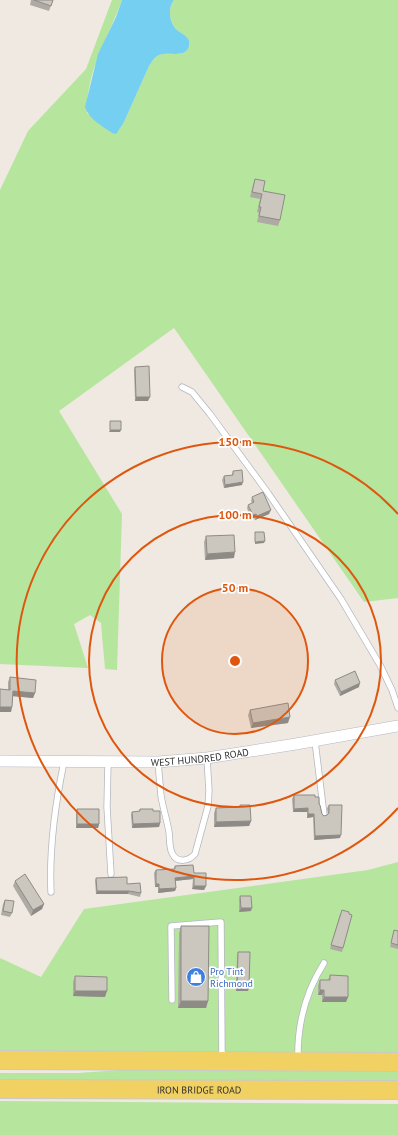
<svg xmlns="http://www.w3.org/2000/svg" width="398" height="1135" font-family="'PT Sans',sans-serif">
<style>
.green{fill:#b6e59e}
.water{fill:#75cff0}
.lines{fill:none;stroke-linecap:round;stroke-linejoin:round}
.lane-casing{stroke:#b4b7c1;stroke-width:7}
.street-casing{stroke:#b4b7c1;stroke-width:12}
.primary-casing{stroke:#c9c9c9;stroke-width:20}
.lane{stroke:#fff;stroke-width:5.5}
.street{stroke:#fff;stroke-width:11}
.primary{stroke:#f2d163;stroke-width:18}
.wall{fill:#afaba4}
.shaded-wall{fill:#8e8b86}
.building{fill:#cbc7bf;stroke:#8e8b86}
.ring{fill:none;stroke:#df570e;stroke-width:2}
.labels{text-anchor:middle;dominant-baseline:central;stroke-width:3.5;stroke-linejoin:round;paint-order:stroke}
.street-label{font-size:10px;fill:#2e2e2e;stroke:#fff}
.shop-label{font-size:10px;fill:#366cbe;stroke:#fff;text-anchor:start}
.centre{fill:#df570e;stroke:#fff;stroke-width:2}
.ring-label{font-size:12px;text-anchor:middle;font-weight:bold;fill:#df570e;stroke:#fff;stroke-width:3.5;stroke-linejoin:round;paint-order:stroke}
</style>
<rect width="100%" height="100%" fill="#efe9e1"/>
<path class="green" d="M112,0H122C108,38 86,71 87,113L112,133L124,122L149,66C152,62 154,57 159,55C169,51 186,59 189,46C192,36 180,34 175,28C169,21 168,7 174,0H398V598L364,602L174,328L59,411L122,514L117,670L105,669L101,623L90,615L74,624L88,668L0,664V190L28,131L86,69Z
M398,862V1060H0V958L41,977L84,909L368,870Z
M147,1068L398,1069V1087L0,1085V1073H78Z
M0,1101L398,1104V1135H0Z"/>
<path class="water" d="M122,0H174C168,7 169,21 175,28C180,34 192,36 189,46C186,59 169,51 159,55C154,57 152,62 149,66L124,122L116,134L112,133C102,126 89,119 85,107L98,54L116,17Z"/>
<g class="lines">
<defs>
<path id="lane" d="M182,387L192,392L210,414L268,493L341,599L380,665L392,690L398,708
M315,741L324,815
M108,762L107,807L111,874
M158,762C159,773 160,784 161,796C163,808 167,820 169,832C170,839 169,847 172,853C177,864 189,861 195,854L208,806L209,791L207,758
M51,892C49,848 55,805 64,762
M172,1000L171,926L221,922L222,1058
M298,1060C297,1024 305,993 324,963"/>
<g id="street">
<path id="s1" d="M0,761L158,762L207,758L296,744L398,726"/>
</g>
<g id="primary">
<path d="M0,1060L398,1062"/>
<path id="s2" d="M0,1089L398,1090"/>
</g>
</defs>
<use href="#lane" class="lane-casing"/>
<use href="#street" class="street-casing"/>
<use href="#primary" class="primary-casing"/>
<use href="#lane" class="lane"/>
<use href="#street" class="street"/>
<use href="#primary" class="primary"/>
</g>
<path class="wall" d="M31,0H53L49,11L30,5Z
M255,179L263,191L280,220L278,226L257,222L259,213L257,212L260,199L250,197L253,185Z
M135,367L148,401H135L134,370Z
M233,471L242,485L224,488L222,480L224,476L232,475Z
M252,497L269,514L255,520L254,518L251,519L247,508L248,505L252,503L251,501Z
M206,536L234,558L205,560L204,542Z
M10,677L35,693L33,698L13,696L11,712L8,690V682Z
M335,680L359,687L340,696L334,684Z
M250,710L288,723L251,728L248,715Z
M294,795L315,797L319,804L322,814L324,816L328,815L327,808L329,805L340,838L314,840L313,817L307,818V812H293L292,799Z
M240,805L251,821L249,826L214,827V813L216,808L240,807Z
M77,809L99,824L98,828H76V813Z
M140,809L153,811L160,823L159,827L132,828L131,815L132,812L139,811Z
M175,866L194,873L206,886L204,890L192,889L193,879L175,881L176,888L175,891L158,893V887H155L154,873L156,870L174,869Z
M96,878L127,884L141,893L140,897L128,894H96L95,881Z
M15,881L44,904L42,909L31,916L13,886Z
M240,896L251,911L239,912V900Z
M5,900L12,913L10,917L1,915L3,904Z
M340,914L343,948L342,952L330,949Z
M181,926L208,1001L206,1008H178L179,933Z
M394,930L398,931V949L390,947Z
M238,952L249,987L248,991H236L237,956Z
M330,975L348,997L346,1002H322V995H318V985L320,980H328Z
M75,976L105,997L73,996V982Z"/>
<path class="shaded-wall" d="M136,397H150L148,401H135Z
M110,430H121L120,432H109Z
M243,482L242,485L224,488L225,485Z
M271,510L269,514L255,520L257,516Z
M256,514L254,518L251,519L253,515Z
M265,541L264,543L255,544V542Z
M235,552L234,558L205,560L207,554Z
M360,683L359,687L340,696L341,692Z
M13,691L35,693L33,698L11,696Z
M0,707H12L11,712H0Z
M290,717L288,723L251,728L253,723Z
M308,808L307,812H293L294,809Z
M308,814H314L313,817L307,818Z
M251,821L249,826L214,827L216,822Z
M160,823L159,827L132,828L133,824Z
M77,824H99L98,828H76Z
M341,835L340,838L314,840L315,836Z
M194,876L193,879L174,881L175,878Z
M156,884H159L158,887H155Z
M194,886H206L204,890L192,889Z
M176,888L175,891L158,893L159,889Z
M97,891H129L128,894H96Z
M44,904L42,909L31,916L33,910Z
M241,908H252L251,911L239,912Z
M237,987H249L248,991H236Z
M320,990H324L322,995H318Z
M75,991H107L105,997L73,996Z
M324,997H348L346,1002H322Z
M181,1001H208L206,1008H178Z"/>
<path class="building" d="M34,0H53L51,6Z
M255,179L265,181L263,191L285,195L280,220L259,216L261,207H259L262,194L252,192Z
M149,366L150,397H136L135,367Z
M110,421H121V430H110Z
M242,470L243,482L225,485L224,476L233,475V471Z
M263,492L271,510L257,516L256,514L253,515L248,505L254,502L252,497Z
M255,532H264L265,541L255,542Z
M234,535L235,552L207,554L206,536Z
M355,671L360,683L341,692L335,680Z
M10,677L36,680L35,693L13,691L12,707H0V689L10,690Z
M288,703L290,717L253,723L250,710Z
M294,795H315V797H319V804L320,805L322,814L324,816L327,815L329,813V805H342L341,835L315,836L314,814H308V808L294,809Z
M240,805H250L251,821L216,822V808L240,807Z
M77,809H99V824H77Z
M140,809H153V811H160V823L133,824L132,812L140,811Z
M193,865L194,873H206V886H194V876L175,878L176,888L159,889V884H156V870L175,869V866Z
M25,874L44,904L33,910L15,881Z
M127,877V884L140,883L141,893L129,891H97L96,878Z
M240,896H251L252,908H241Z
M5,900L14,901L12,913L3,911Z
M342,910L349,912V914L352,915L343,948L331,945Z
M181,926H209L208,1001H181Z
M394,930L398,931V945L391,943Z
M238,952H250L249,987H237Z
M330,975L348,976V997H324V990H320V980H330Z
M75,976L107,977V991H75Z"/>
<circle cx="235" cy="661" r="73" fill="#df570e" fill-opacity=".12"/>
<g class="ring">
<circle cx="235" cy="661" r="73"/>
<circle cx="235" cy="661" r="146"/>
<path d="M398 808A219 219 0 1 1 398 514"/>
</g>
<defs>
<symbol id="shop-disc" viewBox="-11 -11 22 22"><circle r="9.5" fill="#3f7fe0" stroke="#fff"/><path d="M-5-2.5h2.3a2.7 3.5 0 0 1 5.4 0H5L5.5 6h-11ZM-1.5-2.5h3a1.5 2.3 0 0 0-3 0Z" fill="#fff"/></symbol>
</defs>
<g fill-rule="evenodd">
<use href="#shop-disc" x="185" y="966" width="22" height="22"/>
</g>
<g class="labels">
<g class="street-label">
<text stroke="none"><textPath href="#s1" startOffset="200">WEST HUNDRED ROAD</textPath></text>
<text stroke="none"><textPath href="#s2" startOffset="199">IRON BRIDGE ROAD</textPath></text>
</g>
<g class="shop-label">
<text x="210" y="971">Pro Tint<tspan x="210" dy="12">Richmond</tspan></text>
</g>
</g>
<circle cx="235" cy="661" r="6" class="centre"/>
<g class="ring-label">
<text x="235" y="446">150 m</text>
<text x="235" y="519">100 m</text>
<text x="235" y="592">50 m</text>
</g>
</svg>
